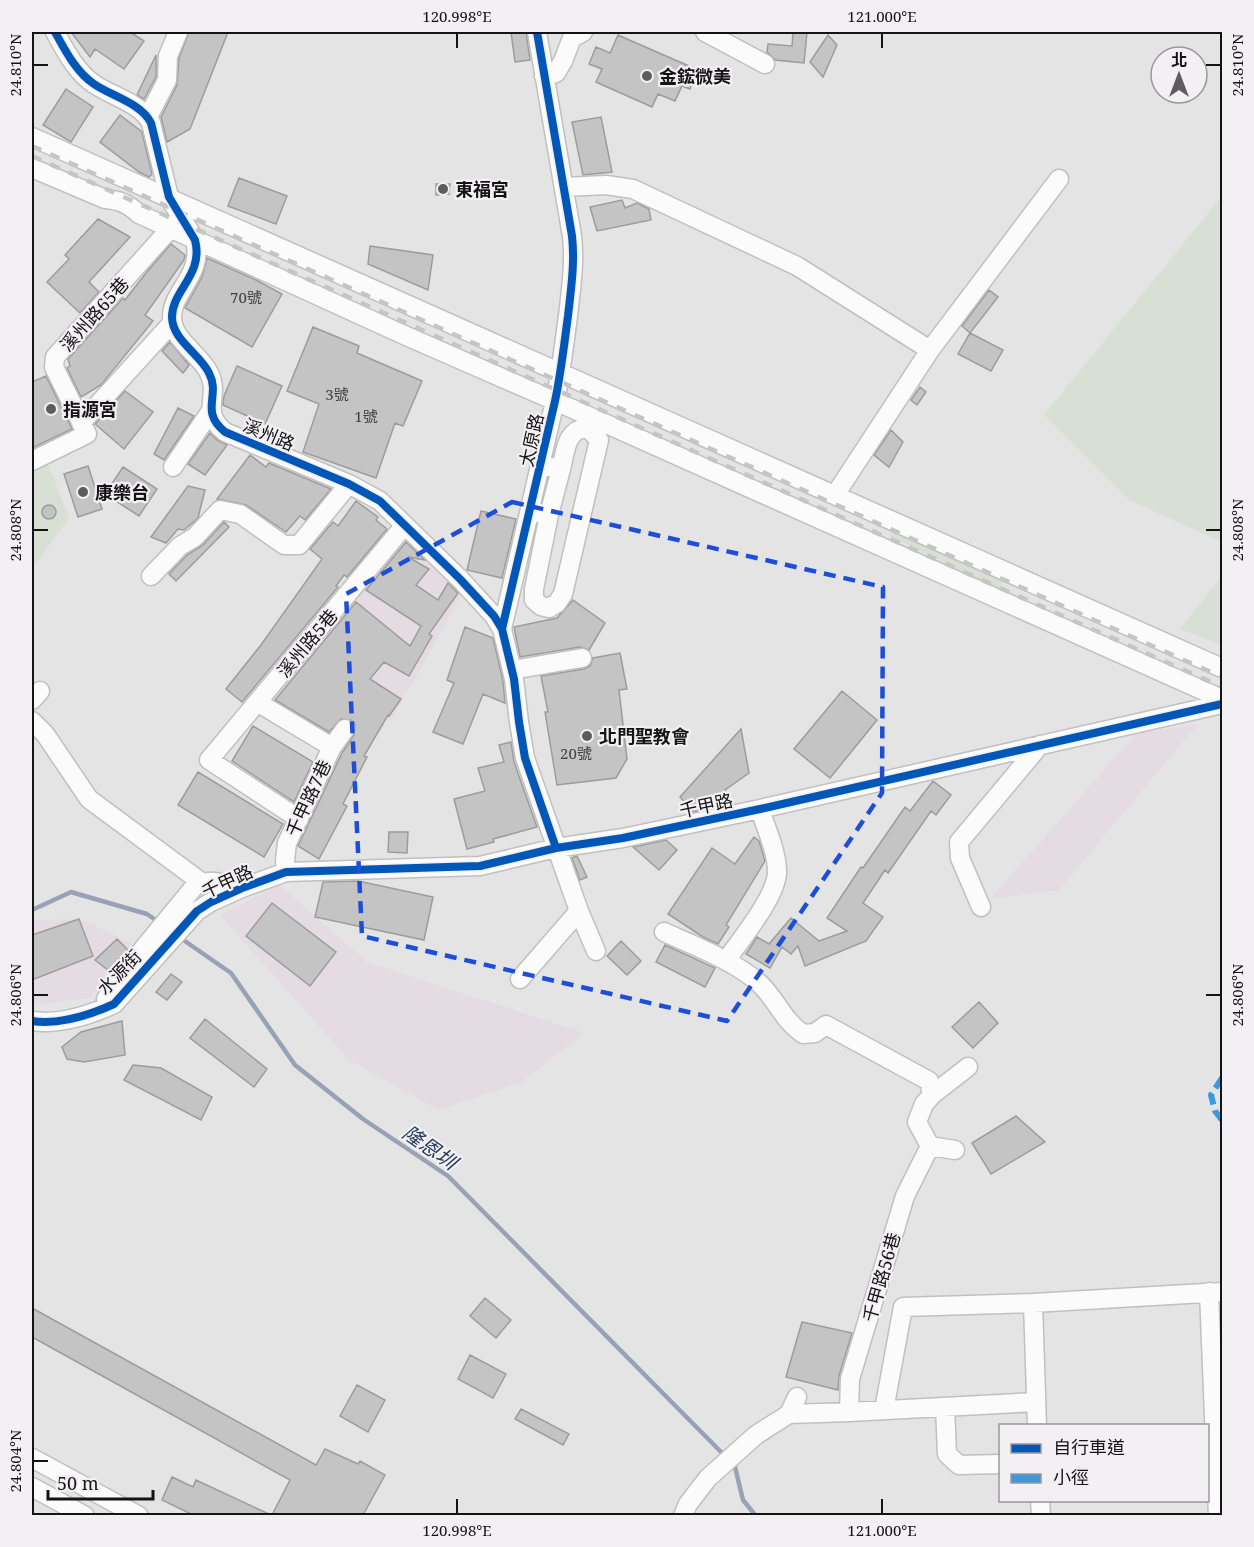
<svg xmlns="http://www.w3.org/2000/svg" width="1254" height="1547" font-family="'Noto Serif','Noto Sans TC',serif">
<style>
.industrial{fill:#e5dbe3}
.green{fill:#d8dfd4}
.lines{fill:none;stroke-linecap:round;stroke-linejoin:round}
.stream{stroke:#99a2b4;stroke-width:4.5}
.building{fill:#c5c4c4;stroke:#9d9c9c;stroke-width:1.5}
.minor-casing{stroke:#c0c0c0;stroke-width:21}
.minor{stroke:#fbfbfb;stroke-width:18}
.rail{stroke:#c5c5c5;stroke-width:4.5;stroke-dasharray:10 10;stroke-linecap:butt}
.quiet{stroke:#3b9adf;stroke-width:6;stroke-dasharray:12 6;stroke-linecap:butt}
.cycleway-casing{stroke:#f2f0f2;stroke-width:11}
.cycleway{stroke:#0057b8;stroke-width:8}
.marked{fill:none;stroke:#1d4ed8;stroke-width:4.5;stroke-dasharray:12 8;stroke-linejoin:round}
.ticks{fill:none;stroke:#151415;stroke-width:2}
.poi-dot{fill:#5d5d5d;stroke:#f2f0f2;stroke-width:2}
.labels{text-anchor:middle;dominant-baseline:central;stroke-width:4.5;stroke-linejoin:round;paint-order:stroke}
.number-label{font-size:15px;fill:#414041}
.poi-label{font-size:18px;font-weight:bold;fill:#151415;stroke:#f2f0f2;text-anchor:start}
.street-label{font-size:18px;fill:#151415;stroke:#f2f0f2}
.water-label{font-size:20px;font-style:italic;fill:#26385f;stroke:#f2f0f2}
.neatline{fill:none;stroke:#151415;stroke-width:2}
.ticks-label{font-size:15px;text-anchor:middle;fill:#151415}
</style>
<rect width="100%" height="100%" fill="#e4e4e4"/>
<path class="industrial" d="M401,531L464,590L391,721L294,664Z
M1198,724L1059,890L990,899L1136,734Z
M279,884L367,962L584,1033L522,1082L438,1110L348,1059L220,915Z
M79,919L139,947L89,998L32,1005V920Z"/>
<path class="green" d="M1222,196V542L1129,500L1044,415Z
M45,456L69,518L32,569V466Z
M894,528L1005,575L1000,589L890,536Z
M1222,576V645L1180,629Z"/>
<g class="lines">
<path class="stream" d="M32,910L71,892L147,914L160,923
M179,937L231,973L295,1065L363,1119L448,1176L726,1457
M731,1463L735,1467L743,1500L756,1516"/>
</g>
<path class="building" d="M71,32H130L144,41L124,69L95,49L90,57Z
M189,32H228L190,129L167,142L161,117L177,85L179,58Z
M511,32H526L530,60L515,62Z
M793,32H807L804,63L775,60L767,52L768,44L792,46Z
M618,35L698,70L690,89L682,86L675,101L658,94L652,107L596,82L602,69L589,64L596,47L610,53Z
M828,35L837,45L823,77L810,62Z
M156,55V77L144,99L137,95Z
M66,89L93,107L71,142L43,125Z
M120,115L142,132L152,174L149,177L139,172L100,142Z
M601,117L612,172L583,175L572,122Z
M239,178L287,196L276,224L228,206Z
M436,184H450L449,194L436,195Z
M622,200L625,208L637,203L649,209L651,220L597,231L590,207Z
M98,219L130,237L89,282L99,292L80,313L47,282L69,259L65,255Z
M171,244L185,255L184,260L145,315L153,321L101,385L81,397L67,368L70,366L68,359L123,298L125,300L146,273Z
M370,246L433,255L428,290L368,264Z
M207,258L256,280L282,294L252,347L185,308L202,277Z
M989,290L998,297L970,333L962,326Z
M313,327L359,346L357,353L422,381L403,426L395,423L376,478L303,452L319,404L287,391Z
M970,333L1003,350L991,371L958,354Z
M170,342L189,365L183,373L162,351Z
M237,366L282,386L265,424L223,405L224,396Z
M46,376L72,429L32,448V382Z
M920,387L926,392L917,405L911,400Z
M125,391L153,412L124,449L95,424Z
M178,408L194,416L164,460L154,454Z
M891,430L903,442L889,467L874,455Z
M210,433L217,440L227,445L205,475L188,464Z
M250,455L266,467L269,463L331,489L305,520L300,516L286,532L246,505L217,499Z
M88,466L102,509L78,517L64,474Z
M123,467L157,489L139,516L105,494Z
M188,486L205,490L198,518L184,530L178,529L166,543L151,537Z
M356,501L378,517L376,520L387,529L347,577L344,575L336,586L338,587L242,702L226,689L261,645L322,559L310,549L333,522L338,526Z
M42 512a7 7 0 1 1 14 0a7 7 0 1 1-14 0Z
M481,511L516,519L502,578L467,570Z
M224,522L229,527L176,581L169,574L187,555L203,545Z
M406,542L425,560L408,557L429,569L416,585L438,600L448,583L458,593L429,634L432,636L409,676L384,662L370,679L401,699L389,716L388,715L364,756L367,757L343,804L347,806L319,859L298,846L342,753L354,735L355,725L351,720L341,719L329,732L275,700L356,602L410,646L421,626L366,590Z
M573,600L605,623L589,650L580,647L520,657L514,627L557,618Z
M465,627L493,638L503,681L505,703L483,694L463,744L433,732L454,683L447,680Z
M620,653L627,689L619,690L627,759L616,778L557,785L545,712H548L541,676L584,669L590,666L593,658Z
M842,691L877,720L830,778L794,749Z
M253,726L313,762L294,802L232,761Z
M741,729L749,773L725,790L732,803L718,806L713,798L698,811L693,812L680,797Z
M511,742L514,762L537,827L493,839L494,842L467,849L454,799L485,791L478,768L504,762L499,745Z
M198,772L283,824L264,857L178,805Z
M933,781L951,795L936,815L931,811L888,873L885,870L863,903L883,917L866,941L805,966L798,946L791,954L782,947L770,968L746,954L757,937L769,944L791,918L819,941L847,931L827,918L861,867L863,868L905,807L910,811Z
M389,832H408L407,853L388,852Z
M754,837L759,841L765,861L726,925L729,927L718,944L703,937L668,914L712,848L735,864Z
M666,840L677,850L659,870L633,847Z
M577,856L587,877L580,880L572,858Z
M358,881L433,897L424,940L315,917L323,882Z
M272,903L336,952L310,986L246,936Z
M79,919L93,956L32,980V935Z
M117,939L128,950L109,971L95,960Z
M621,941L641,961L627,975L607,956Z
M665,945L715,968L705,987L656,962Z
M171,974L182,982L167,1000L156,992Z
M979,1002L998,1023L973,1048L952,1027Z
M205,1019L267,1069L254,1087L190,1038Z
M122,1021L125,1055L84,1062L67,1059L62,1047L81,1032Z
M133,1065L161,1068L212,1097L201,1120L124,1080Z
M1016,1116L1045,1142L991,1174L972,1143Z
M485,1298L511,1320L496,1338L470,1316Z
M32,1308L316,1465L325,1449L358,1464L360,1461L385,1475L363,1515H272L290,1480L32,1337Z
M802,1322L852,1333L839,1376L838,1390L786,1377Z
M470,1355L506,1374L493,1398L458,1379Z
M357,1385L385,1400L368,1432L340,1416Z
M521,1409L569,1434L563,1445L515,1419Z
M172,1477L193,1487L196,1480L271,1515H193L162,1500Z"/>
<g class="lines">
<defs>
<path id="minor" d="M55,32C65,50 76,72 94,84C111,96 141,103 151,123L169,197L195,240C204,275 172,290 172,317C172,340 200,354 209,373C221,396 199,411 225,432L349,484L380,501L460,579L494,616L502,629
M705,32L765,64
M544,76L556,73L563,61L572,38L583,32
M148,117L167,80L168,56L178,32
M32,137L1222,668
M32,168L105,199C120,200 128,204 139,214L404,335L555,401L1222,699
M564,187L606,185L633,189L797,266L930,350
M81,423L172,323
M32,461L87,434L54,367L55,357L178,220
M173,467L210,412
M835,495L930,350L1059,179
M530,511L549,515L534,589V600L541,606L549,608L557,603L563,594L599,440L587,427C565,431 566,450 561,469L541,465
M549,515L561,469
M151,576L180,546L195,537L220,510L240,514L284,545H299L349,484
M512,670L582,658
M32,700L40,691
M257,702L332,747
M32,721L45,734L89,799L201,882
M299,819L209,760L405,525
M286,872L285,861L287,843L332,747L345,729
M981,907L960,858L959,842L1040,745
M579,911L596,951
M664,932C693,945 739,963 761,985C778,1002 782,1019 803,1034L815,1033L826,1025L929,1081L932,1095
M726,961C740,940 777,896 777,872C777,851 766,829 760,809
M520,979L579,911L525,758L519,722L514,679L502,629L555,401C561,373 564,345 568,316C571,289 575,263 572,236L537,32
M106,999L143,949L194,887C208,877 226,884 242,888
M32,1021C60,1025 88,1016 114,1004L197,911L211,902L242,888L286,872L480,866L556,848L623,838L760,809L1222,704
M930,1146L955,1150
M1209,1292L1218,1516
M1033,1303L1037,1426
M945,1407L947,1454L959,1465L1000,1464
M884,1410L903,1307L1033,1303L1222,1292
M849,1412L1036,1402
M789,1414L849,1412L850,1379L905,1196L930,1146L917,1122L924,1104L932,1095L968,1067
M32,1458L139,1516
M32,1487L85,1516
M1040,1500L1041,1516
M683,1516L688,1504L708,1478L756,1435L789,1414L797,1397"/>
</defs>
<use href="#minor" class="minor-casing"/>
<use href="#minor" class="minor"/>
<path class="rail" d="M32,146L1222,677
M32,156L1222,687"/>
<path class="quiet" d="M1222,1078L1211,1095L1215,1111L1222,1120"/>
<defs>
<path id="cycleway" d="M55,32C65,50 76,72 94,84C111,96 141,103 151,123L169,197L195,240C204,275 172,290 172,317C172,340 200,354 209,373C221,396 199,411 225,432L349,484L380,501L460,579L494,616L502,629
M537,32L572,236C575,263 571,289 568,316C564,345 561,373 555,401L502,629L514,679L519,722L525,758L556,848
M32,1021C60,1025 88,1016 114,1004L197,911L211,902L242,888L286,872L480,866L556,848L623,838L760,809L1222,704"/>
</defs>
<use href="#cycleway" class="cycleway-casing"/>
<use href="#cycleway" class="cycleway"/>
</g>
<path class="marked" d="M512,502L883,587L882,793L727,1021L362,936L346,594Z"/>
<path class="ticks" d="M457,33V48M882,33V48M33,65H48M1206,65H1221M33,530H48M1206,530H1221M33,995H48M1206,995H1221M33,1461H48M457,1499V1514M882,1499V1514"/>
<g class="poi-dot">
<circle cx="647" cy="76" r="6"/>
<circle cx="443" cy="189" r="6"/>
<circle cx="51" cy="409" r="6"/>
<circle cx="83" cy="492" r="6"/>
<circle cx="587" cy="736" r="6"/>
</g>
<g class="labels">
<g class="number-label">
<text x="246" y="297">70號</text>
<text x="337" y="394">3號</text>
<text x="366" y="416">1號</text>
<text x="576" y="753">20號</text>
</g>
<g class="poi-label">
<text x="659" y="76">金鋐微美</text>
<text x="455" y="189">東福宮</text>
<text x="63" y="409">指源宮</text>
<text x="95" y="492">康樂台</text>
<text x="599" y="736">北門聖教會</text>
</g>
<g class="street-label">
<text transform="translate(94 314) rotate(-48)">溪州路65巷</text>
<text transform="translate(269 434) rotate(23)">溪州路</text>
<text transform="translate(531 440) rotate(-78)">太原路</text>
<text transform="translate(307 643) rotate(-50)">溪州路5巷</text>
<text transform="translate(308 798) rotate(-65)">千甲路7巷</text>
<text transform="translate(706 805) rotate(-12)">千甲路</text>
<text transform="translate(227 881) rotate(-25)">千甲路</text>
<text transform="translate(119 972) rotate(-46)">水源街</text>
<text transform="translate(881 1277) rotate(-74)">千甲路56巷</text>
</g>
<g class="water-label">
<text transform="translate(430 1147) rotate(35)">隆恩圳</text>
</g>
</g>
<rect width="1254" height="1547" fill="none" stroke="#f2f0f2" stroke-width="66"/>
<rect x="999" y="1424" width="210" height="78" fill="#f2f0f2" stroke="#9a989a" stroke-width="1.5"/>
<rect x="1011" y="1444" width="30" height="9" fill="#0057b8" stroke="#9a989a" stroke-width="1.5"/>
<text x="1053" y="1454" font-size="18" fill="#151415">自行車道</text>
<rect x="1011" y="1474" width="30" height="9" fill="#3b9adf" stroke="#9a989a" stroke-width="1.5"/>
<text x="1053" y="1484" font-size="18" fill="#151415">小徑</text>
<g transform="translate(1179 75)"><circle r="28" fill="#f2f0f2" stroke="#9a989a" stroke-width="1.5"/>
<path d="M0-4.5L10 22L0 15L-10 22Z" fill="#5d5d5d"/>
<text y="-9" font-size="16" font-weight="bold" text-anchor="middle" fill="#151415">北</text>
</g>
<path d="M48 1490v9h105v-9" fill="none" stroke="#151415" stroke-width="3"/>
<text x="57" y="1490" font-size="18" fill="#151415" stroke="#f2f0f2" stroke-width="4.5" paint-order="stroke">50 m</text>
<rect x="33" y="33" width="1188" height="1481" class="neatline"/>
<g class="ticks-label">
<text x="457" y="22">120.998°E</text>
<text x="882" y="22">121.000°E</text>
<text transform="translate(16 65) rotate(-90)" y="5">24.810°N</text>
<text transform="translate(1238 65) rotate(-90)" y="5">24.810°N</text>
<text transform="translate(16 530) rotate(-90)" y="5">24.808°N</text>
<text transform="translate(1238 530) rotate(-90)" y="5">24.808°N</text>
<text transform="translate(16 995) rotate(-90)" y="5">24.806°N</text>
<text transform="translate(1238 995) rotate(-90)" y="5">24.806°N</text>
<text transform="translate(16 1461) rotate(-90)" y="5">24.804°N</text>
<text x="457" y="1536">120.998°E</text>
<text x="882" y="1536">121.000°E</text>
</g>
</svg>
